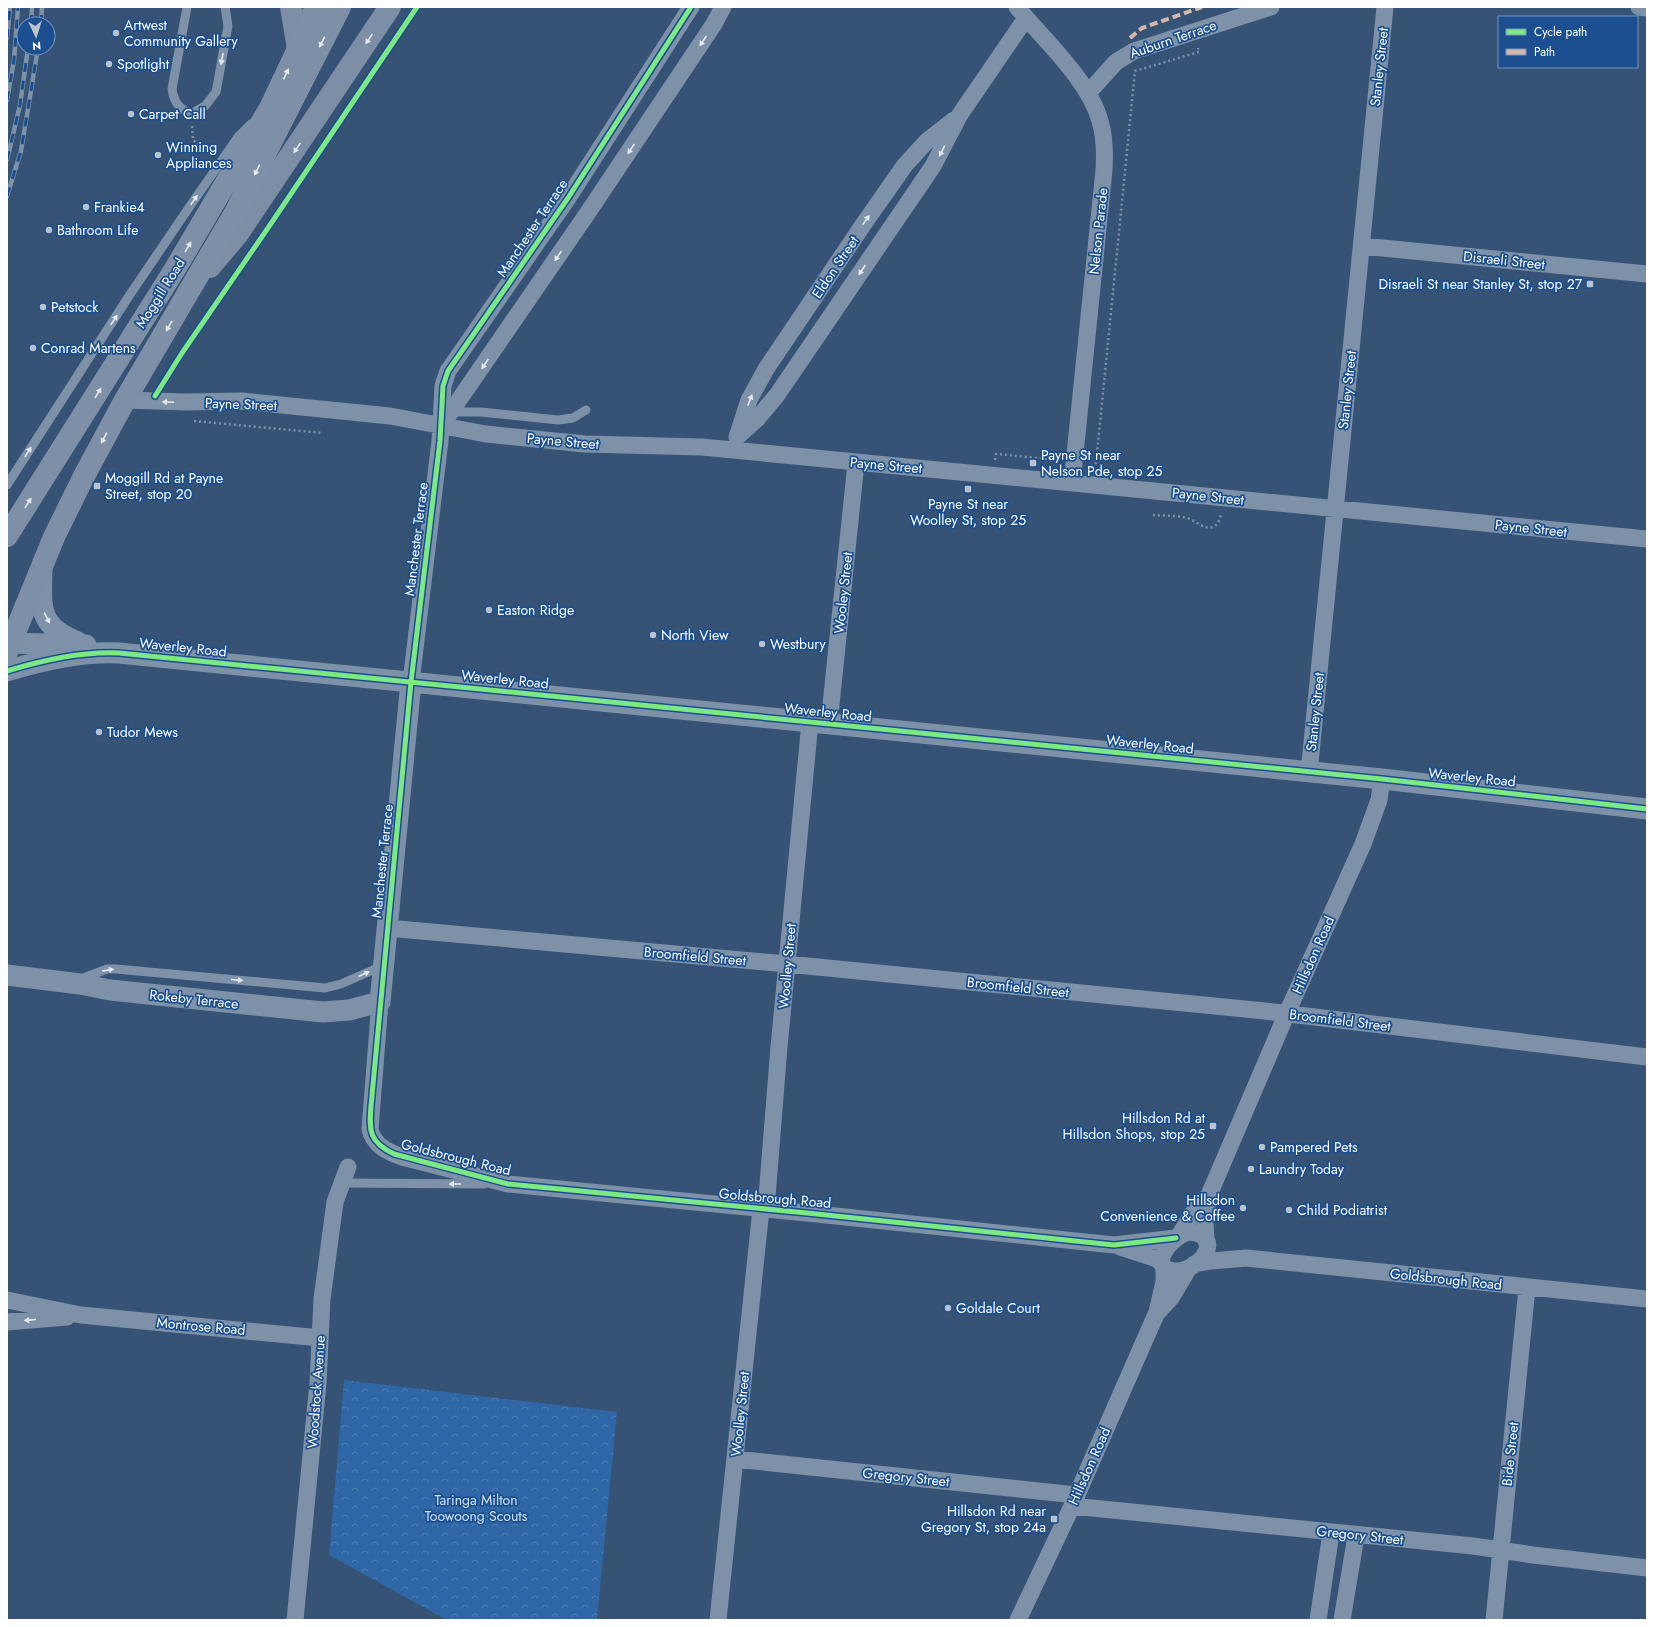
<svg xmlns="http://www.w3.org/2000/svg" width="1654" height="1627" font-family="Jost,sans-serif">
<style>
.forest{fill:url(#forest-crowns)}
.lines{fill:none;stroke-linecap:round;stroke-linejoin:round}
.path{stroke:#7d92a8;stroke-width:2.5;stroke-dasharray:2 3;stroke-linecap:butt}
.service{stroke:#7d92a8;stroke-width:9}
.minor{stroke:#7d92a8;stroke-width:17}
.tertiary{stroke:#7d92a8;stroke-width:21}
.primary{stroke:#7d8ea7;stroke-width:22}
.trunk{stroke:#7e90a7;stroke-width:22}
.rail-casing{stroke:#7e92a7;stroke-width:4.5}
.rail{stroke:#1b4f8f;stroke-width:3;stroke-dasharray:9;stroke-linecap:butt}
.quiet{stroke:#d1b7ad;stroke-width:4;stroke-dasharray:8 4;stroke-linecap:butt}
.cycleway-casing{stroke:#1b4f8f;stroke-width:8}
.cycleway{stroke:#7ce984;stroke-width:5}
.oneway{fill:#e5e8ed}
.oneway2{fill:#e5e9ee}
.oneway3{fill:#e5e9ed}
.poi-dot{fill:#b9c2ce;stroke:#1b4f8f;stroke-width:1.5}
.labels{text-anchor:middle;dominant-baseline:central;stroke-width:3.5;stroke-linejoin:round;paint-order:stroke}
.poi-label{font-size:14px;fill:#fff;stroke:#1b4f8f;text-anchor:start}
.street-label{font-size:14px;fill:#fff;stroke:#1b4f8f}
.park-label{font-size:14px;fill:#cfe3fa;stroke:#1b4f8f}
</style>
<defs>
<pattern id="forest-crowns" width="20" height="18" patternUnits="userSpaceOnUse"><rect width="20" height="18" fill="#2f66a5"/><path d="M2 6a3 3 0 1 1 6 0M12 15a3 3 0 1 1 6 0" fill="none" stroke="#4e7db2"/></pattern>
</defs>
<rect width="100%" height="100%" fill="#365274"/>
<path class="forest" d="M344,1380L617,1412L597,1620H443V1618L329,1555Z"/>
<g class="lines">
<path class="path" d="M192,126L193,140L211,155
M194,421L323,433
M995,460L996,454L1048,459L1058,463
M1091,467L1096,463L1135,71L1199,52L1198,48
M1153,515C1165,516 1179,515 1190,519C1197,522 1205,530 1213,527C1218,525 1220,519 1221,514"/>
<path class="service" d="M187,7L172,89C174,102 179,109 191,114L205,106L216,92L228,26L225,7
M451,412H481L558,420L573,418L586,410
M7,485L129,296L188,209L238,137L251,124
M78,980L107,969H116L325,988L341,984L382,966
M341,1183L484,1184"/>
<path class="minor" d="M1017,7C1043,39 1089,80 1100,121C1105,137 1105,153 1104,170L1072,483
M1639,7L1647,8
M1088,93L1116,62L1134,51L1271,7
M1362,246L1647,274
M125,400L186,402L242,401L390,416L486,434L585,444L702,447L1647,539
M441,426L589,211L714,24L723,7
M737,437L757,419L777,395L933,166L959,116L1026,18
M737,437L749,400L766,369L865,222L905,165L927,141L954,120
M411,682L440,441L443,386L448,371L568,198L691,7
M829,724L856,463
M1309,773L1385,7
M387,928L787,964L1265,1011L1647,1057
M380,1002L370,1129C373,1145 388,1152 402,1157L508,1184L807,1213L1114,1245L1176,1238
M766,1209L779,1047L810,722
M1190,1232C1226,1236 1200,1271 1176,1271C1146,1270 1169,1236 1190,1232Z
M1179,1236L1192,1214L1209,1195
M1206,1241L1205,1223L1209,1195L1287,1013L1363,844L1379,800L1382,779
M1120,1247L1157,1259L1163,1265
M1194,1264L1211,1261L1246,1258L1647,1299
M7,1300L81,1315L320,1338
M1158,1312L1171,1298L1189,1268
M7,1322L67,1317
M735,1459L1076,1495
M1072,1506L1473,1546L1533,1555L1647,1568
M295,1620L318,1383L322,1299L335,1202L348,1167
M718,1620L761,1209
M1018,1620L1072,1506L1157,1312L1164,1282V1267
M1318,1620L1331,1533
M1342,1620L1356,1536
M1494,1620L1527,1288"/>
<path class="tertiary" d="M42,567C42,605 35,625 78,642
M7,643L86,645
M7,671C43,660 81,651 119,653L1382,779L1647,809
M7,975L80,984L110,990L323,1012L349,1010L380,1002L411,682"/>
<path class="primary" d="M291,7L298,49
M210,267L237,235L390,7"/>
<path class="trunk" d="M7,536L175,269L270,108L298,49L316,7
M7,652L54,537L84,476L125,400L236,211L340,7"/>
<defs>
<path id="rail" d="M31,24L32,7
M41,24L42,7
M7,38L10,7
M7,100L14,60L18,7
M7,160L20,105L28,48
M7,196L21,151L38,48"/>
</defs>
<use href="#rail" class="rail-casing"/>
<use href="#rail" class="rail"/>
<path class="quiet" d="M1130,38L1142,28L1202,7"/>
<defs>
<path id="cycleway" d="M691,7L568,198L448,371L443,386L440,441L411,682L371,1106C369,1131 369,1142 394,1154L508,1184L807,1213L1114,1245L1176,1238
M155,396L182,353L270,225L417,7
M7,671C43,660 81,651 119,653L1382,779L1647,809"/>
</defs>
<use href="#cycleway" class="cycleway-casing"/>
<use href="#cycleway" class="cycleway"/>
</g>
<defs><path id="oneway-solid" d="M-6-.8H1V-3.2L6.5 0L1 3.2V.8H-6Z"/></defs>
<g class="oneway">
<use href="#oneway-solid" transform="translate(369 39) rotate(124)"/>
<use href="#oneway-solid" transform="translate(297 148) rotate(124)"/>
</g>
<g class="oneway2">
<use href="#oneway-solid" transform="translate(703 41) rotate(124)"/>
<use href="#oneway-solid" transform="translate(222 59) rotate(101)"/>
<use href="#oneway-solid" transform="translate(631 149) rotate(124)"/>
<use href="#oneway-solid" transform="translate(942 151) rotate(117)"/>
<use href="#oneway-solid" transform="translate(194 200) rotate(-55)"/>
<use href="#oneway-solid" transform="translate(866 220) rotate(-55)"/>
<use href="#oneway-solid" transform="translate(558 256) rotate(124)"/>
<use href="#oneway-solid" transform="translate(862 270) rotate(124)"/>
<use href="#oneway-solid" transform="translate(114 320) rotate(-57)"/>
<use href="#oneway-solid" transform="translate(485 364) rotate(124)"/>
<use href="#oneway-solid" transform="translate(750 400) rotate(-68)"/>
<use href="#oneway-solid" transform="translate(168 402) rotate(-177)"/>
<use href="#oneway-solid" transform="translate(28 452) rotate(-57)"/>
<use href="#oneway-solid" transform="translate(47 618) rotate(62)"/>
<use href="#oneway-solid" transform="translate(108 970) rotate(-9)"/>
<use href="#oneway-solid" transform="translate(364 974) rotate(-24)"/>
<use href="#oneway-solid" transform="translate(237 980) rotate(5)"/>
<use href="#oneway-solid" transform="translate(455 1184) rotate(-180)"/>
<use href="#oneway-solid" transform="translate(30 1320) rotate(175)"/>
</g>
<g class="oneway3">
<use href="#oneway-solid" transform="translate(322 42) rotate(117)"/>
<use href="#oneway-solid" transform="translate(286 74) rotate(-65)"/>
<use href="#oneway-solid" transform="translate(257 170) rotate(118)"/>
<use href="#oneway-solid" transform="translate(188 247) rotate(-60)"/>
<use href="#oneway-solid" transform="translate(169 326) rotate(120)"/>
<use href="#oneway-solid" transform="translate(98 393) rotate(-58)"/>
<use href="#oneway-solid" transform="translate(104 438) rotate(118)"/>
<use href="#oneway-solid" transform="translate(28 503) rotate(-58)"/>
</g>
<g class="poi-dot">
<circle cx="116" cy="33" r="4"/>
<circle cx="109" cy="64" r="4"/>
<circle cx="131" cy="114" r="4"/>
<circle cx="158" cy="155" r="4"/>
<circle cx="86" cy="207" r="4"/>
<circle cx="49" cy="230" r="4"/>
<rect x="1586" y="280" width="8" height="8" rx="2"/>
<circle cx="43" cy="307" r="4"/>
<circle cx="33" cy="348" r="4"/>
<rect x="1029" y="459" width="8" height="8" rx="2"/>
<rect x="93" y="482" width="8" height="8" rx="2"/>
<rect x="964" y="485" width="8" height="8" rx="2"/>
<circle cx="489" cy="610" r="4"/>
<circle cx="653" cy="635" r="4"/>
<circle cx="762" cy="644" r="4"/>
<circle cx="99" cy="732" r="4"/>
<rect x="1209" y="1122" width="8" height="8" rx="2"/>
<circle cx="1262" cy="1147" r="4"/>
<circle cx="1251" cy="1169" r="4"/>
<circle cx="1243" cy="1208" r="4"/>
<circle cx="1289" cy="1210" r="4"/>
<circle cx="948" cy="1308" r="4"/>
<rect x="1050" y="1515" width="8" height="8" rx="2"/>
</g>
<g class="labels">
<g class="poi-label">
<text x="124" y="25">Artwest<tspan x="124" dy="16">Community Gallery</tspan></text>
<text x="117" y="64">Spotlight</text>
<text x="139" y="114">Carpet Call</text>
<text x="166" y="147">Winning<tspan x="166" dy="16">Appliances</tspan></text>
<text x="94" y="207">Frankie4</text>
<text x="57" y="230">Bathroom Life</text>
<text x="1582" y="284" text-anchor="end">Disraeli St near Stanley St, stop 27</text>
<text x="51" y="307">Petstock</text>
<text x="41" y="348">Conrad Martens</text>
<text x="1041" y="455">Payne St near<tspan x="1041" dy="16">Nelson Pde, stop 25</tspan></text>
<text x="105" y="478">Moggill Rd at Payne<tspan x="105" dy="16">Street, stop 20</tspan></text>
<text x="968" y="504" text-anchor="middle">Payne St near<tspan x="968" dy="16">Woolley St, stop 25</tspan></text>
<text x="497" y="610">Easton Ridge</text>
<text x="661" y="635">North View</text>
<text x="770" y="644">Westbury</text>
<text x="107" y="732">Tudor Mews</text>
<text x="1205" y="1118" text-anchor="end">Hillsdon Rd at<tspan x="1205" dy="16">Hillsdon Shops, stop 25</tspan></text>
<text x="1270" y="1147">Pampered Pets</text>
<text x="1259" y="1169">Laundry Today</text>
<text x="1235" y="1200" text-anchor="end">Hillsdon<tspan x="1235" dy="16">Convenience &amp; Coffee</tspan></text>
<text x="1297" y="1210">Child Podiatrist</text>
<text x="956" y="1308">Goldale Court</text>
<text x="1046" y="1511" text-anchor="end">Hillsdon Rd near<tspan x="1046" dy="16">Gregory St, stop 24a</tspan></text>
</g>
<g class="street-label">
<text transform="translate(1173 39) rotate(-19)">Auburn Terrace</text>
<text transform="translate(1379 67) rotate(-84)">Stanley Street</text>
<text transform="translate(532 228) rotate(-56)">Manchester Terrace</text>
<text transform="translate(1098 231) rotate(-84)">Nelson Parade</text>
<text transform="translate(1504 260) rotate(6)">Disraeli Street</text>
<text transform="translate(835 267) rotate(-56)">Eldon Street</text>
<text transform="translate(160 293) rotate(-58)">Moggill Road</text>
<text transform="translate(1347 390) rotate(-84)">Stanley Street</text>
<text transform="translate(241 404) rotate(2)">Payne Street</text>
<text transform="translate(563 441) rotate(5)">Payne Street</text>
<text transform="translate(886 465) rotate(5)">Payne Street</text>
<text transform="translate(1208 496) rotate(6)">Payne Street</text>
<text transform="translate(1531 528) rotate(6)">Payne Street</text>
<text transform="translate(416 539) rotate(-83)">Manchester Terrace</text>
<text transform="translate(843 593) rotate(-84)">Wooley Street</text>
<text transform="translate(183 647) rotate(6)">Waverley Road</text>
<text transform="translate(505 679) rotate(6)">Waverley Road</text>
<text transform="translate(828 712) rotate(6)">Waverley Road</text>
<text transform="translate(1315 712) rotate(-84)">Stanley Street</text>
<text transform="translate(1150 744) rotate(6)">Waverley Road</text>
<text transform="translate(1472 777) rotate(6)">Waverley Road</text>
<text transform="translate(382 861) rotate(-84)">Manchester Terrace</text>
<text transform="translate(1313 955) rotate(-66)">Hillsdon Road</text>
<text transform="translate(695 956) rotate(5)">Broomfield Street</text>
<text transform="translate(787 966) rotate(-85)">Woolley Street</text>
<text transform="translate(1018 987) rotate(6)">Broomfield Street</text>
<text transform="translate(194 999) rotate(6)">Rokeby Terrace</text>
<text transform="translate(1340 1020) rotate(7)">Broomfield Street</text>
<text transform="translate(456 1157) rotate(14)">Goldsbrough Road</text>
<text transform="translate(775 1198) rotate(5)">Goldsbrough Road</text>
<text transform="translate(1446 1279) rotate(6)">Goldsbrough Road</text>
<text transform="translate(201 1326) rotate(5)">Montrose Road</text>
<text transform="translate(316 1392) rotate(-86)">Woodstock Avenue</text>
<text transform="translate(740 1414) rotate(-84)">Woolley Street</text>
<text transform="translate(1510 1454) rotate(-84)">Bide Street</text>
<text transform="translate(1089 1466) rotate(-66)">Hillsdon Road</text>
<text transform="translate(906 1477) rotate(6)">Gregory Street</text>
<text transform="translate(1360 1535) rotate(6)">Gregory Street</text>
</g>
<g class="park-label">
<text x="476" y="1500">Taringa Milton<tspan x="476" dy="16">Toowoong Scouts</tspan></text>
</g>
</g>
<rect width="1654" height="1627" fill="none" stroke="#ffffff" stroke-width="16"/>
<rect x="1498" y="16" width="140" height="52" fill="#1b4f8f" stroke="#7695bc"/>
<rect x="1506" y="29" width="20" height="6" fill="#7ce984" stroke="#7695bc"/>
<text x="1534" y="36" font-size="12" fill="#ffffff">Cycle path</text>
<rect x="1506" y="49" width="20" height="6" fill="#d1b7ad" stroke="#7695bc"/>
<text x="1534" y="56" font-size="12" fill="#ffffff">Path</text>
<g transform="translate(36 36) rotate(176)"><circle r="19" fill="#1b4f8f" stroke="#7695bc"/>
<path d="M0-3L7 15L0 10L-7 15Z" fill="#b9c2ce"/>
<text y="-6" font-size="11" font-weight="bold" text-anchor="middle" fill="#ffffff">N</text>
</g>
</svg>
